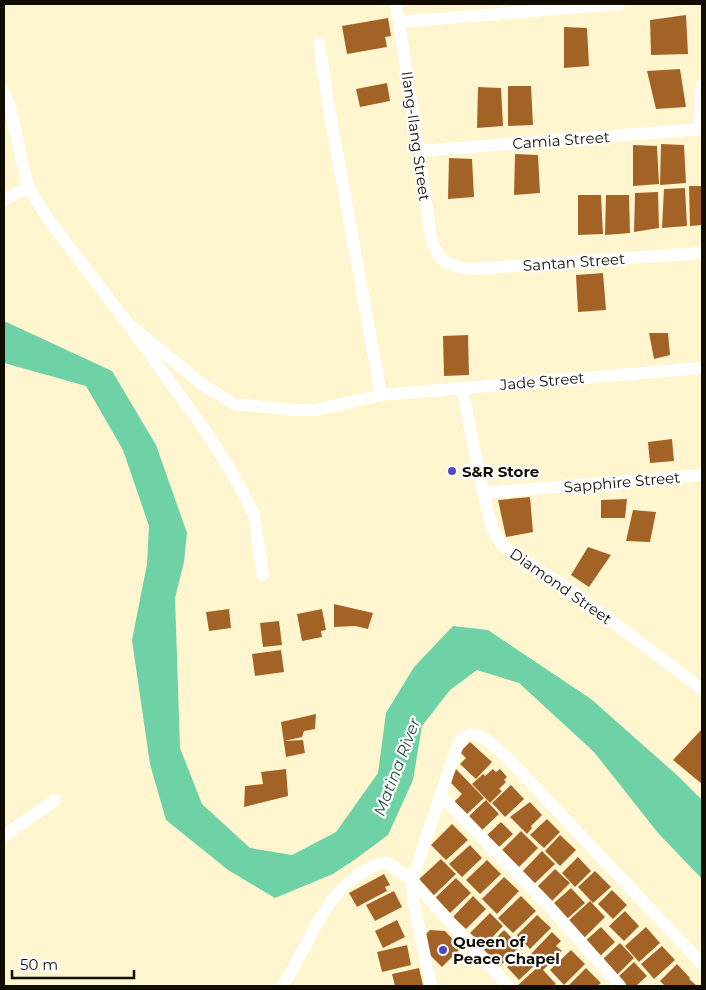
<svg xmlns="http://www.w3.org/2000/svg" width="706" height="990" font-family="Montserrat,sans-serif">
<style>
.water{fill:#6fd1a6}
.building{fill:#a46326}
.lines{fill:none;stroke-linecap:round;stroke-linejoin:round}
.minor{stroke:#fff;stroke-width:12}
.poi-dot{fill:#5348bf;stroke:#fff;stroke-width:2}
.labels{text-anchor:middle;dominant-baseline:central;stroke-width:4.5;stroke-linejoin:round;paint-order:stroke}
.street-label{font-size:15px;fill:#110d03;stroke:#fff}
.poi-label{font-size:15px;font-weight:bold;fill:#110d03;stroke:#fff;text-anchor:start}
.water-label{font-size:16px;font-style:italic;fill:#224c3a;stroke:#fff}
</style>
<rect width="100%" height="100%" fill="#fff5cf"/>
<path class="water" d="M4,321L112,371L156,445L187,533L184,562L175,598L180,748L202,804L250,848L292,855L336,832L378,773L386,713L414,667L453,626L488,630L591,699L678,776L702,800V879L658,833L594,752L519,683L477,670L450,690L422,726L413,780L388,835L357,858L333,874L275,898L228,870L166,820L150,764L132,640L147,564L149,526L123,450L86,386L4,363Z"/>
<path class="building" d="M686,15L688,54L651,55L650,20Z
M388,18L391,36L385,37L387,47L347,54L342,26Z
M564,27L587,28L589,66L564,68Z
M680,69L686,107L656,109L647,71Z
M387,83L390,101L360,107L356,89Z
M508,86H531L533,125L508,126Z
M478,87L501,88L503,126L477,128Z
M661,144L684,145L686,183L660,185Z
M633,145L657,146L659,184L633,186Z
M515,154L538,155L540,193L514,195Z
M449,158L472,159L474,197L448,199Z
M689,186H702V225L690,226Z
M685,188L687,226L662,228L664,189Z
M658,192L659,228L634,232L635,193Z
M578,195H601L603,234L578,235Z
M606,195H629L630,233L605,235Z
M603,273L606,310L578,312L576,275Z
M649,333H668L670,355L654,359Z
M468,335L469,375L444,376L443,336Z
M672,439L674,461L650,463L648,442Z
M530,497L533,532L506,537L498,500Z
M627,499L625,518H601V500Z
M633,510L656,512L650,542L626,541Z
M588,547L611,555L589,587L571,575Z
M334,604L373,613L368,629L355,626L334,627Z
M229,609L231,628L209,631L206,612Z
M322,609L326,630L321,631L322,637L302,641L297,614Z
M279,621L282,645L263,647L260,623Z
M281,650L284,672L255,676L252,654Z
M316,714L315,729L304,731L302,737L284,741L303,740L305,753L286,757L281,722Z
M702,729V784L673,760Z
M470,742L492,762L476,779L460,764L466,758L460,752Z
M286,769L288,796L244,807L245,786L263,784L261,772Z
M456,769L484,798L467,814L454,802L462,794L447,779Z
M493,769L496,772L500,769L507,777L504,780L506,782L499,789L502,791L490,803L472,784L483,774L485,776Z
M511,785L524,799L505,817L492,803Z
M486,800L499,814L478,834L465,820Z
M530,802L542,815L531,826L532,828L527,834L510,817Z
M547,819L560,832L544,848L530,835Z
M501,822L513,834L498,848L486,836Z
M452,824L468,840L446,860L431,845Z
M521,831L538,848L517,869L500,852Z
M560,835L576,850L560,866L545,851Z
M470,845L482,858L462,877L449,864Z
M542,851L555,864L533,885L521,873Z
M578,857L591,871L575,887L562,873Z
M441,859L456,874L432,897L417,881Z
M487,860L501,874L480,894L466,880Z
M555,869L570,883L551,902L536,888Z
M595,871L611,887L593,903L578,887Z
M384,874L390,885L385,887L387,891L357,907L349,893Z
M504,877L519,891L497,914L482,899Z
M456,878L471,893L450,913L435,898Z
M571,888L585,903L567,919L553,904Z
M612,890L627,905L613,919L598,904Z
M394,891L402,907L375,921L366,905Z
M473,896L486,909L466,929L453,917Z
M521,896L536,911L513,933L498,918Z
M590,901L605,917L583,939L567,922Z
M625,911L639,926L624,941L609,926Z
M490,913L503,926L484,946L470,933Z
M537,915L551,928L530,949L517,935Z
M397,920L405,937L383,948L375,931Z
M601,927L615,942L599,957L584,942Z
M646,927L660,943L639,962L625,946Z
M430,930L445,931L461,948L442,967L427,952L423,937Z
M504,930L520,946L500,966L484,950Z
M552,932L561,941L556,946L562,951L543,970L556,984L553,986H517L539,966L529,956Z
M620,943L634,958L617,975L602,960Z
M407,945L411,965L382,972L377,952Z
M662,946L675,960L654,979L641,964Z
M571,950L585,964L564,985L550,970Z
M522,953L534,966L519,980L507,967Z
M634,962L647,976L636,986H627L618,977Z
M677,964L690,978L689,979L697,986H665L660,981Z
M419,968L423,985L395,986L392,974Z
M586,968L601,983L597,986H568Z"/>
<g class="lines">
<path class="minor" d="M396,4L419,151L431,238C439,262 447,267 472,269L702,253
M399,22L619,4
M319,43L328,103L381,395
M4,92L10,107L28,187
M699,129L702,86
M419,151L702,129
M4,200L28,187L48,219L128,324L209,436L233,475L254,514L263,575
M128,324L203,385L234,404L297,410H315L381,395L702,368
M462,388L483,493L493,530L500,542L509,551L566,587L702,689
M483,493L702,475
M441,796L547,904L620,986
M4,836L55,800
M282,986C309,947 318,904 358,875C367,869 376,863 387,863L412,880L508,986
M431,986L413,899L412,880L458,744C474,718 501,753 514,765L702,964"/>
</g>
<g class="poi-dot">
<circle cx="452" cy="471" r="5"/>
<circle cx="443" cy="950" r="5"/>
</g>
<g class="labels">
<g class="street-label">
<text transform="translate(416 136) rotate(82)">Ilang-Ilang Street</text>
<text transform="translate(561 140) rotate(-4)">Camia Street</text>
<text transform="translate(574 262) rotate(-4)">Santan Street</text>
<text transform="translate(542 381) rotate(-5)">Jade Street</text>
<text transform="translate(622 482) rotate(-5)">Sapphire Street</text>
<text transform="translate(561 586) rotate(35)">Diamond Street</text>
</g>
<g class="poi-label">
<text x="462" y="471">S&amp;R Store</text>
<text x="453" y="941">Queen of<tspan x="453" dy="17">Peace Chapel</tspan></text>
</g>
<g class="water-label">
<text transform="translate(397 767) rotate(-69)">Matina River</text>
</g>
</g>
<rect width="706" height="990" fill="none" stroke="#110d03" stroke-width="10"/>
<path d="M12 970v8h122v-8" fill="none" stroke="#110d03" stroke-width="2.5"/>
<text x="20" y="970" font-size="15" fill="#110d03" stroke="#ffffff" stroke-width="4" paint-order="stroke">50 m</text>
</svg>
